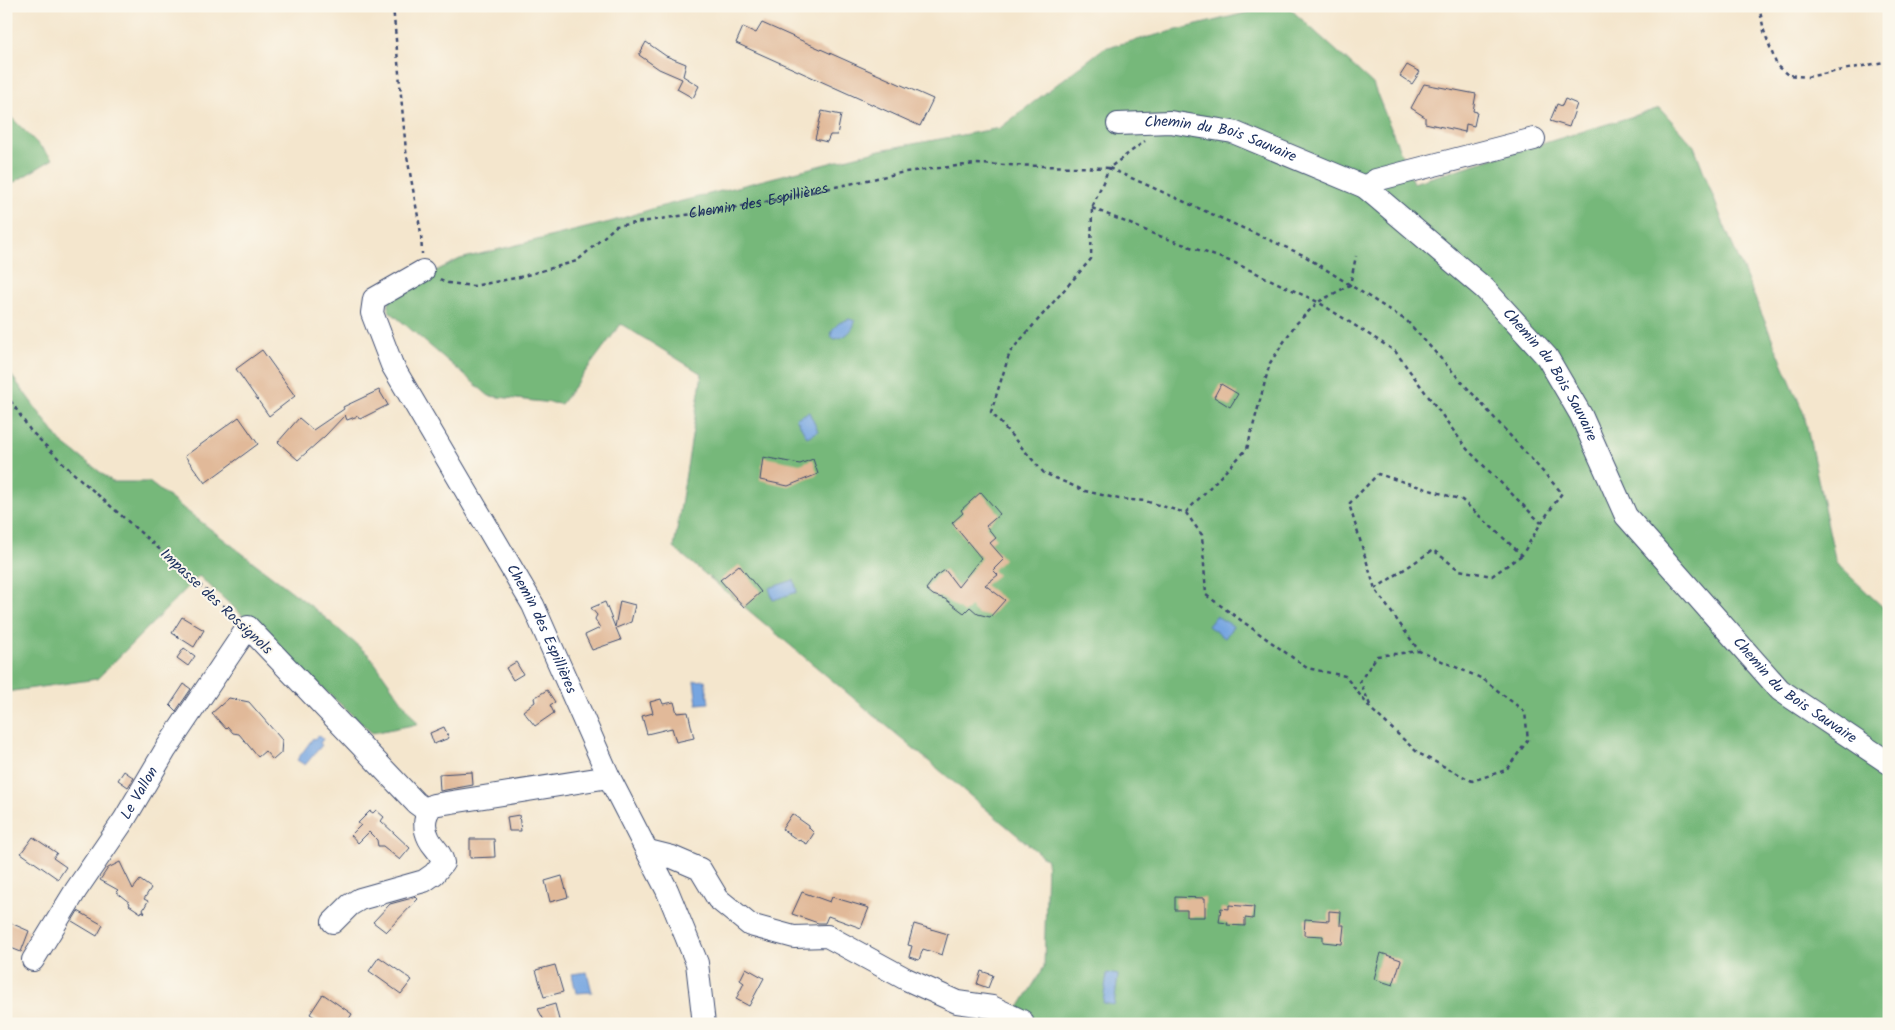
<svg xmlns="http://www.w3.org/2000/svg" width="1895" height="1030" font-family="Kalam,sans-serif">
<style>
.forest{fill:#76b87a;stroke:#48746c}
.water{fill:#76a5e0;stroke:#486a9f}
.building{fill:#e1b999}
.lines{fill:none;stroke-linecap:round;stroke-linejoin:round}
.minor-casing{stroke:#3c4a6f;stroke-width:24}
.path{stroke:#3c4a6f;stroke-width:2.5;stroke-dasharray:4 4;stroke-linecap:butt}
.minor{stroke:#fff;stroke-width:22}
.labels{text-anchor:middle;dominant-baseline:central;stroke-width:4;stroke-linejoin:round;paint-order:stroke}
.street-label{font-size:15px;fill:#1b2f5e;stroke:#fbf7ec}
</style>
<rect width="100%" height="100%" fill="#fbf7ec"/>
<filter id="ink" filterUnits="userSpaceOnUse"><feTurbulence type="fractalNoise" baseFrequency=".02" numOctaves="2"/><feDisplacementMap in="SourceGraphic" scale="10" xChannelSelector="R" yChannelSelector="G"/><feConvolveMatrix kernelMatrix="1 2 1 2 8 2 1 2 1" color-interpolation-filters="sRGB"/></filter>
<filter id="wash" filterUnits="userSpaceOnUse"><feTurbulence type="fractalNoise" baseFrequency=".0096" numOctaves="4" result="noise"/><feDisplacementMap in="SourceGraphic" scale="20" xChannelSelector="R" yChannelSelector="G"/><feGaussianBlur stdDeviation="1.12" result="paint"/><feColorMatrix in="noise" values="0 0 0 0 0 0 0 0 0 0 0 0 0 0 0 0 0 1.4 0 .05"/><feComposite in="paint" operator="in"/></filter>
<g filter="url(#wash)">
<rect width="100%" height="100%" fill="#f4e6cd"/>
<path class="forest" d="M1274,6H1287L1373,84L1413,183L1660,108L1694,146L1722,220L1804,414L1836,563L1889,613V1024H1009L1044,967L1047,860L674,548L702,374L621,324L561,404L489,396L388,310L391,293L460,259L610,222L655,208L880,150L1000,128L1104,48Z
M6,112L53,159L6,187Z
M6,368L61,442L113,482H149L316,610L370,656L418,724L372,733L199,576L97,679L6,692Z"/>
<path class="water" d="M849,319L855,321C854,330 845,338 835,339L831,336L832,330L839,323Z
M809,412L818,431L807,437L796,418Z
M794,580L797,592L773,600L769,588Z
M1216,616L1233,626L1225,638L1208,626Z
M705,680L709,703L697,704L694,681Z
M319,735L323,739L320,743L322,745L305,765L297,760L313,738L314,739Z
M587,972L592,992L576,993L572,974Z
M1107,973L1118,975L1114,1005L1103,1003Z"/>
<g id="blocks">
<path class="building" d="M762,23L933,99L920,126L736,43L743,27L756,33Z
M646,42L666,56L686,64L683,76L699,86L693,98L677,89L682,79L659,69L639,55Z
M1407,65L1420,72L1412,84L1400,76Z
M1424,84L1476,94L1473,111L1477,112L1474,126L1466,124L1465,132L1425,123V117L1411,108Z
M1565,99L1577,104L1569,127L1550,121L1557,104L1562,106Z
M822,111L841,115L837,135H830L827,142L815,139Z
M262,350L295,396L269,416L236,369Z
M1221,384L1238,394L1230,407L1214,397Z
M379,390L388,405L360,419L358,416L347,420L345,415L325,436L298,460L278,442L299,418L313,430L344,409L343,407Z
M239,417L258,444L205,483L185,456Z
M763,457L800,464L813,459L818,474L788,486L760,480Z
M981,492L1000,514L986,526L996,538L990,543L1004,559L993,570L998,575L985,585L1005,600L990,617L978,614L970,607L964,613L945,599L933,595L926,589L935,577L945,570L958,587L981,558L952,523L963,513L961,510Z
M739,565L761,592L744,607L720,580Z
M620,601L635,605L631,622L616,628L621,640L592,650L585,635L600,628L595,619L597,615L591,608L605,602L615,627Z
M182,617L204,630L194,647L172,633Z
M184,648L195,656L188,666L177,658Z
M516,662L523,674L513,680L506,668Z
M184,684L191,689L176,711L170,705Z
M547,690L555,702L550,705L554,713L535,726L523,711L535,702L534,698Z
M229,698L249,702L282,740L281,753L273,760L265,751L258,757L239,734L233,733L228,727L226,729L212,713Z
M661,699L663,704L674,702L677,713L688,712L694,738L676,742L672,728L647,734L642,716L653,713L650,702Z
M444,727L449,738L434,744L430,733Z
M124,771L134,778L128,787L118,780Z
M472,772L473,785L440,791L439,774Z
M376,810L384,817L381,821L410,848L400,860L383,846H378L377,840L369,832L358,843L351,835L361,825L358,823L370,811L373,813Z
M792,814L809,826V828L814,833L807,844L800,840L799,841L782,829Z
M519,815L521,831H509L507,817Z
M33,837L57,853L53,858L66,867L58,879L21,853Z
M470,839H494L495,857L470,858Z
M120,862L133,889L140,880L151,888L144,899L148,901L143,910L145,913L142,911L141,913L129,905L130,903L116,892L118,890L100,880L108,868Z
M562,876L568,897L550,902L545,881Z
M802,892L830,902L832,897L869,908L861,928L828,916L825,923H818L792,914Z
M416,897L418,899L386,932L373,922L390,904Z
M1175,897L1205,898V917H1187V910H1175Z
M1229,905L1254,907L1253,919L1245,918V926L1227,925L1228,923L1219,922L1221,908L1229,909Z
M78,911L103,925L97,936L72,921Z
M1329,911L1341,912L1340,925H1344L1342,944L1323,942V936L1304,935L1305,919L1329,921Z
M6,921L29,931L21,952L6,946Z
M914,924L948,934L942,955L923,949L919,960L909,957L912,946L908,945Z
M1381,953L1401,960L1393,985L1374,979Z
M379,957L412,980L401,994L369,971Z
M555,965L563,992L544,997L536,970Z
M746,968L764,978L749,1006L736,999L744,983L740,980Z
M981,971L993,975L988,988L977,984Z
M323,994L352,1014L346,1024H325L310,1014Z
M555,1004L560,1024H546L538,1009Z"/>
</g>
</g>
<g filter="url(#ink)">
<use href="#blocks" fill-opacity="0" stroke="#3c4a6f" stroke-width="1"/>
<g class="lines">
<defs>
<g id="minor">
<path id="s2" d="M1118,124L1170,122L1233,132L1365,187L1485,289L1547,357L1581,415L1626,516L1780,690L1889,763"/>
<path d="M1365,187L1376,180L1534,139"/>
<path id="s3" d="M423,271L374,299L372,313L392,365L533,605L609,777L667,890L697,963L704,1024"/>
<path d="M648,851L672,857L700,869L718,899L750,925L794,937L827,936L906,979L957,1002L992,1007L1022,1021"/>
<path d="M333,922L350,905L360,899L424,881L434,874L443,863C441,851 434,849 429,839C423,827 424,814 433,805L609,777"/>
<path id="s4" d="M33,960L76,890L124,820L166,749L248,627L416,803L427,811"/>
</g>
</defs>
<use href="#minor" class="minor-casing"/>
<g class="path">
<path d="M393,6L406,151L421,233L422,254"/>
<path d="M1759,6L1764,31L1777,66L1788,75L1807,77L1889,61"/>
<path d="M1109,168L1303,255L1407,321L1562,493L1541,523L1522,555L1462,500L1378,474L1349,504L1375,589L1419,651L1483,679L1525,712L1528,740L1506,770L1472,781L1418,753L1371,709L1345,676L1307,668L1206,595L1202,535L1186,513L1145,501L1119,499L1085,491L1044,473L991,412L1010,352L1091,259L1092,208Z"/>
<path d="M1092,208L1154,234L1235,263L1318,302L1395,351L1467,449L1541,523"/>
<path id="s1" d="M440,279L448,283L473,286L516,278L577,261L616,226L756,204L905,172L975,164L1109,168L1145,141"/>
<path d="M6,394L30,430L72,472L234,615"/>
<path d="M1186,512L1247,449L1270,363L1295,325L1318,302L1350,285L1356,256"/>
<path d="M1375,589L1433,550L1459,570L1492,576L1522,555"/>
<path d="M1370,705L1360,681L1377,656L1419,651"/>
</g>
<use href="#minor" class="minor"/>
</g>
</g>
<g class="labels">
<g class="street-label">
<text stroke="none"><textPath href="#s2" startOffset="105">Chemin du Bois Sauvaire</textPath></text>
<text stroke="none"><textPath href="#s1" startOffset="338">Chemin des Espillières</textPath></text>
<text stroke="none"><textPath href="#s2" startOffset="525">Chemin du Bois Sauvaire</textPath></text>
<text transform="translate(216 602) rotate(43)">Impasse des Rossignols</text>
<text stroke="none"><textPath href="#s3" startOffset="430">Chemin des Espillières</textPath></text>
<text stroke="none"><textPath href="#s2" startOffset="930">Chemin du Bois Sauvaire</textPath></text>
<text stroke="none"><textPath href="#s4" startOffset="198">Le Vallon</textPath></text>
</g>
</g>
<rect width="1895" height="1030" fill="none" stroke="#fbf7ec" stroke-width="25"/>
</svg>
